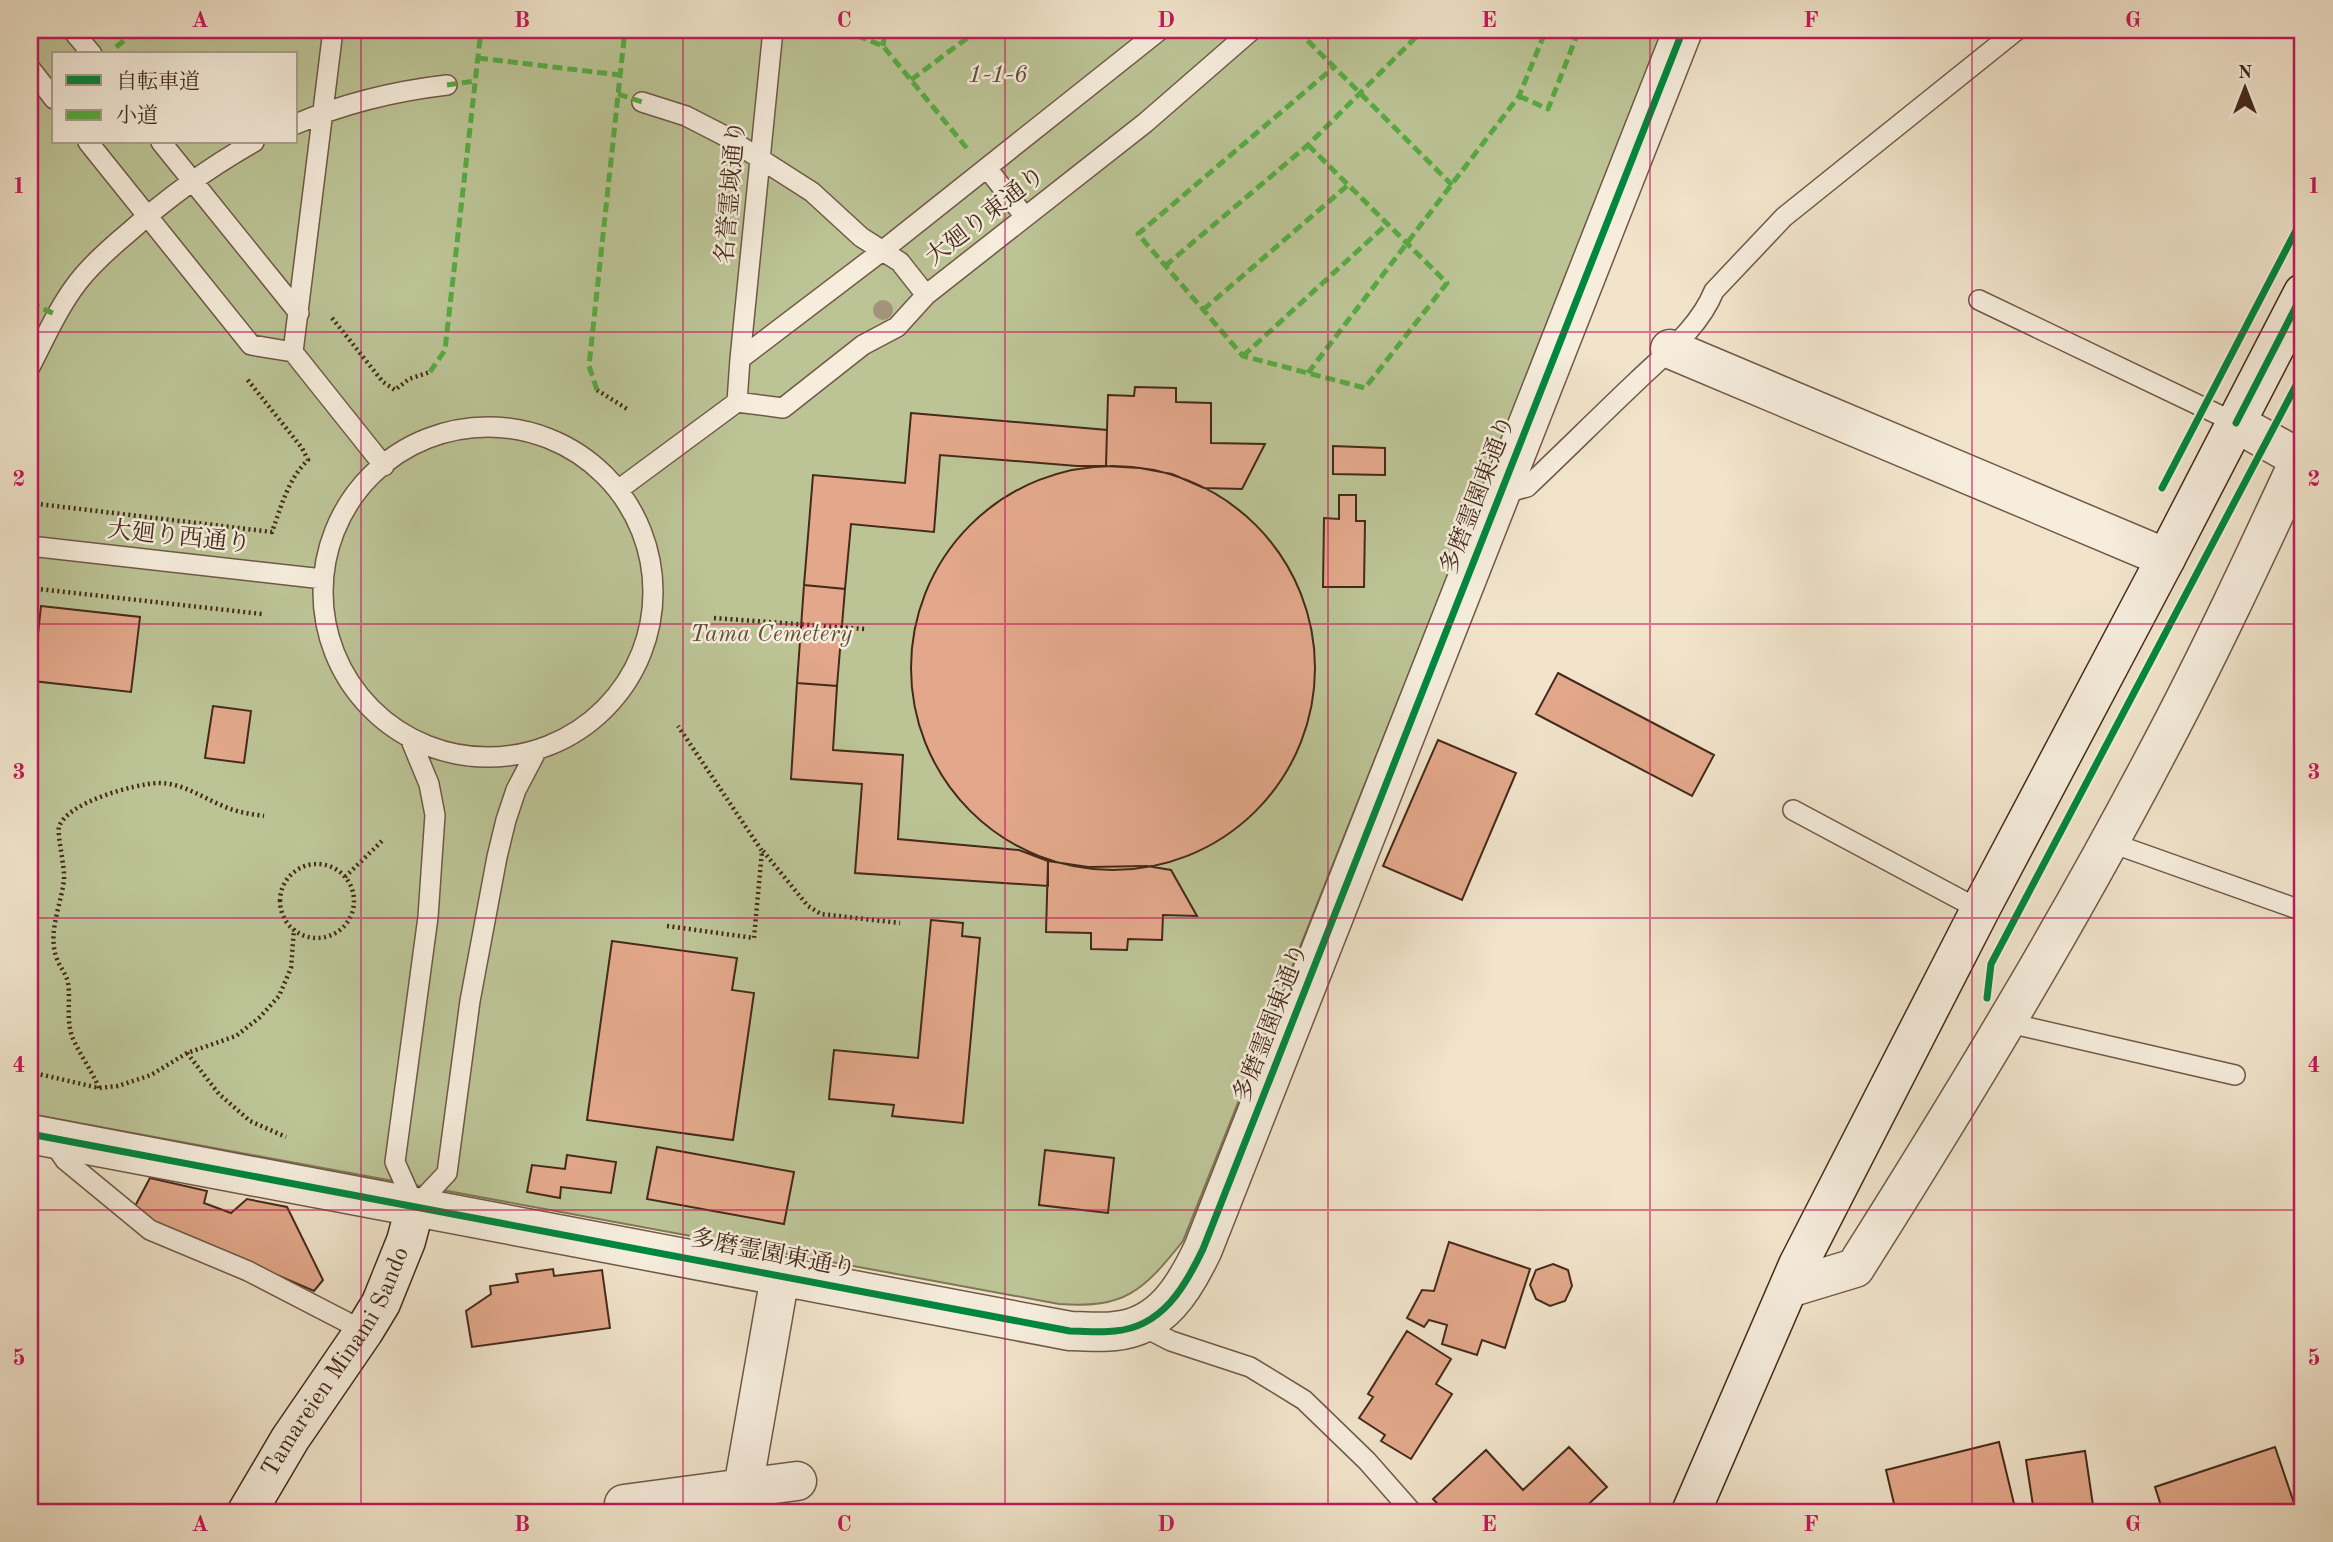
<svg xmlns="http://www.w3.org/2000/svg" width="2333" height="1542" font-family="'Old Standard TT','Noto Serif JP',serif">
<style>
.green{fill:#bcc496;stroke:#807758;stroke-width:2;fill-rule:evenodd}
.building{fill:#e3a88b;stroke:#452a1a;stroke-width:2}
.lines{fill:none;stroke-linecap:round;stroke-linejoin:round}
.lane-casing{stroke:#705846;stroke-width:22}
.street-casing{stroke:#705846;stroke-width:41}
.secondary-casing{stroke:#452a1a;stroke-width:41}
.path{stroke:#452a1a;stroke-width:4.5;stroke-dasharray:2 3.5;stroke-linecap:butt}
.lane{stroke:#f6eddd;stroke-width:19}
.street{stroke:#f6eddd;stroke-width:38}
.secondary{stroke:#f6eddd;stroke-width:38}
.quiet{stroke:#56ab42;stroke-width:5;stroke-dasharray:10 5;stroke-linecap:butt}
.cycleway-casing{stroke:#f6eddd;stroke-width:11}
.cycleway{stroke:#00873e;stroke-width:7}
.tree{fill:#a3937b}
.grid{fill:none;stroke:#c2185b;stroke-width:2;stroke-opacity:0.55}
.labels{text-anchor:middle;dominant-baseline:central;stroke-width:5;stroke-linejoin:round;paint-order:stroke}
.park-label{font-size:24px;font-style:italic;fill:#635039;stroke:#f6eddd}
.street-label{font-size:24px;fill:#452a1a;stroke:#f6eddd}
.neatline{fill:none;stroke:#c2185b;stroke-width:2.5}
.grid-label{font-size:23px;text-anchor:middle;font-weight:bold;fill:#c2185b}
</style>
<rect width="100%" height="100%" fill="#f1e4cb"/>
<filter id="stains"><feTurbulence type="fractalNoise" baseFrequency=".00286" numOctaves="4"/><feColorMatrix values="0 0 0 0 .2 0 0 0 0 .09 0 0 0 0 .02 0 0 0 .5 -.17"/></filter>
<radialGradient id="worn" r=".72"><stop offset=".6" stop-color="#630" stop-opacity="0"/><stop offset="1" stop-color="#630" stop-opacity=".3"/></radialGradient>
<path class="green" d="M30,30H1665L1183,1241C1143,1291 1125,1309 1059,1304L30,1114ZM54,54H296V142H54Z"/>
<path class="building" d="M1135,387L1176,388V402L1211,403V443L1265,444L1242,489L1204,488L1172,474L1140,468L1106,466L1108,395L1134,396Z
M911,413L1107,430L1106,466H1077L940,455L934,532L851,524L845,589L804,585L813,475L905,483Z
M1333,446L1385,448V475L1333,474Z
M911 668a202 202 0 1 1 404 0a202 202 0 1 1-404 0Z
M1339,495H1356V521H1365L1364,587H1323L1324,518L1339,519Z
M804,585L845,589L837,686L797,683Z
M41,606L140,617L131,692L33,681Z
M1558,673L1714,755L1692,796L1536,714Z
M797,683L837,686L833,750L903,755L898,839L1019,850L1048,861V886L855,873L862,784L791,779Z
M213,706L251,711L244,763L205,758Z
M1438,740L1516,773L1462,900L1383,866Z
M1048,861L1088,867L1147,866L1171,870L1197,916L1163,915L1162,940L1128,939L1127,950L1091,949V933L1046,932Z
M931,920L963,923L962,936L980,938L963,1123L892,1116L894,1105L829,1099L834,1050L918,1058Z
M612,941L737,958L732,990L754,993L733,1140L587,1120Z
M657,1147L794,1172L784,1224L647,1199Z
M1045,1150L1114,1158L1108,1213L1039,1205Z
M567,1155L616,1162L611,1193L561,1187L560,1198L527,1192L532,1165L565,1169Z
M150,1178L207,1191L204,1203L231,1213L247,1199L287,1207L323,1280L314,1291L150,1220L134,1208Z
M1449,1242L1530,1269L1505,1348L1482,1340L1477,1355L1442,1344L1447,1325L1429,1320L1424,1327L1407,1318L1422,1290L1434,1291Z
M1553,1264L1568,1270L1572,1286L1565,1301L1550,1306L1536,1299L1530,1285L1536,1270Z
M553,1269L554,1276L602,1270L610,1328L472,1347L466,1311L491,1294L490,1286L518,1282L516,1274Z
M1407,1331L1451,1359L1436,1384L1452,1394L1411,1459L1381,1441L1385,1435L1359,1418L1373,1397L1368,1394Z
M1999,1442L2016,1512H1896L1886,1470Z
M1569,1447L1607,1487L1580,1512H1445L1433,1499L1486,1450L1523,1490Z
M2275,1447L2295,1506L2276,1512H2163L2155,1487Z
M2085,1451L2094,1512H2034L2026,1460Z"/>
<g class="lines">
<defs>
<path id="lane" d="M72,30L92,54
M30,68L54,99
M642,102L686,116L723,135L812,192L861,237L900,262L926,295
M296,124C345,103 395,91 447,85
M88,142L251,345L293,352L384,466
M161,142L299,313
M987,168L1025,217
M1979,300L2236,423
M293,352L333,30
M740,359L773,30
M30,367C45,338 58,308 78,282C92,264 110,248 128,233C167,198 208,168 254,142
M737,402L740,359L882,251L1160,30
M323 592a165 165 0 1 1 330 0a165 165 0 1 1-330 0Z
M618,490L737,402L783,408L863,345L897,327L926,295L1145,123L1252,30
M1501,494L1527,487C1564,452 1600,416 1637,381C1665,354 1699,328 1714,291L1784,217L2017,30
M30,546L323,579
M410,738L429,784L435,815L428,917L395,1162L415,1207L447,1173L470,1001L497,857L506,820L516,790L537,750
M1793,810L1980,910
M2109,842L2303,911
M2005,1022L2235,1075
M52,1141L65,1160L150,1230L248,1271L364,1331
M1140,1325L1171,1341L1250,1367L1304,1400L1367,1461L1412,1512"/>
<path id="street" d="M1670,349L2166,558
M30,1134L1070,1331C1085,1331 1100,1333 1115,1331C1162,1327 1185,1287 1203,1249L1683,30
M1789,1288L1855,1268C1961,1100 2065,929 2157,753C2208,657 2254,558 2300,459L2236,423
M743,1488L780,1276
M624,1504L797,1481"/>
<g id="secondary">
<path id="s1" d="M247,1512L290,1439L364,1331L381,1303L406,1241L415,1207"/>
<path d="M1691,1512L1798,1265L1980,910L2166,558L2303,293"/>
</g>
</defs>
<use href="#lane" class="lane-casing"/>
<use href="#street" class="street-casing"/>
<use href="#secondary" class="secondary-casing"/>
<path class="path" d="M332,318L383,382L395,390L409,379L430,372
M597,390L627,409
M30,503L272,532C281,507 288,479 308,460L302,448L247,379
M30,588L262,614
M714,618L865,629
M30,710H33L30,738
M763,851L808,906L821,914L900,923
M280 901a37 37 0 1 1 74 0a37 37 0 1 1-74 0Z
M345,877L382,841
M667,926L754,938L762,851L678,726
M187,1053L219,1094L250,1121L286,1137
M30,1072L99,1088L118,1086L151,1075L187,1053L236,1036L259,1018L279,996L291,968L294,929
M99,1088C92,1071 82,1058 74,1041C65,1022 71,1003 68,983C66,973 60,968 57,959C47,934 61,905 64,880C65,866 57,836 59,827C67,802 135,784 158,783C183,783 201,797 223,806C236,812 250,814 264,816"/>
<use href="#lane" class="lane"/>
<use href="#street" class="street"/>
<use href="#secondary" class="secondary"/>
<path class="quiet" d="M843,30L883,46L970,152
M1297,30L1452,185
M883,46L885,30
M116,47L137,30
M478,58L620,75
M911,80L978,30
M447,85L475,81
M618,94L642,102
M1519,96L1548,109L1579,30
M30,114L33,111
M1308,145L1447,283L1365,388L1243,356L1138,234L1334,67
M1165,266L1308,145L1423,30
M30,303L57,315
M1203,310L1348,185
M1243,356L1387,224
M430,372L445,350L481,30
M1308,373L1519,96L1546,30
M597,390L589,366L625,30"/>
<defs>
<path id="cycleway" d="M2236,423L2303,293
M2162,488L2303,217
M1987,998L1991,964L2303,372
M30,1134L1070,1331C1085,1331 1100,1333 1115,1331C1162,1327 1185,1287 1203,1249L1683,30"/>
</defs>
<use href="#cycleway" class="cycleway-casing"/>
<use href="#cycleway" class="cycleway"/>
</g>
<circle class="tree" cx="883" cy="310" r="10"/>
<path class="grid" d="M361,30V1512M683,30V1512M1005,30V1512M1328,30V1512M1650,30V1512M1972,30V1512M30,332H2303M30,624H2303M30,918H2303M30,1210H2303"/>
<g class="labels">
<g class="park-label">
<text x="998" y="76">1-1-6</text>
<text x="771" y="635">Tama Cemetery</text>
</g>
<g class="street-label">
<text transform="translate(732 192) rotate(-85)">名誉霊域通り</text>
<text transform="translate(986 217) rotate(-38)">大廻り東通り</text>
<text transform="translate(1479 495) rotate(-69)">多磨霊園東通り</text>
<text transform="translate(179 538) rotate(6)">大廻り西通り</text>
<text transform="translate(1272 1023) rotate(-69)">多磨霊園東通り</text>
<text transform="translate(773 1255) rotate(11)">多磨霊園東通り</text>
<text stroke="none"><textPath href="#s1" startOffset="175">Tamareien Minami Sando</textPath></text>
</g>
</g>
<rect width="2333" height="1542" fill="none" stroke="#f1e4cb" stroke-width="77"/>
<rect x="52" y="52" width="245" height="91" fill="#f6eddd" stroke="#af9f8f" stroke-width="2"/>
<rect x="66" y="75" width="35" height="10" fill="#00873e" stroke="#af9f8f" stroke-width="2"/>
<text x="116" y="88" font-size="21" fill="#452a1a">自転車道</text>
<rect x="66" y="110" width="35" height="10" fill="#56ab42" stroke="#af9f8f" stroke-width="2"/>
<text x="116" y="122" font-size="21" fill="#452a1a">小道</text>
<g transform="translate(2245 88)" stroke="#f6eddd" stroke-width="5" paint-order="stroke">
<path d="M0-5L12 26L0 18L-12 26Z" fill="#452a1a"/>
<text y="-10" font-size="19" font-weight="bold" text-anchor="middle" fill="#452a1a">N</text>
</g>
<rect x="38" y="38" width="2256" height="1466" class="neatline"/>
<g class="grid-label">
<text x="200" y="27">A</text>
<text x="522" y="27">B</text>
<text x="844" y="27">C</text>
<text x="1166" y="27">D</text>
<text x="1489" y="27">E</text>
<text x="1811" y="27">F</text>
<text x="2133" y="27">G</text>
<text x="19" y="193">1</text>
<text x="2314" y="193">1</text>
<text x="19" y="486">2</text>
<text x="2314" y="486">2</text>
<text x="19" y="779">3</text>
<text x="2314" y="779">3</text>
<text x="19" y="1072">4</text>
<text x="2314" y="1072">4</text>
<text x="19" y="1365">5</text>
<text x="2314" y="1365">5</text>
<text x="200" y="1531">A</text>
<text x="522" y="1531">B</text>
<text x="844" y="1531">C</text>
<text x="1166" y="1531">D</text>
<text x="1489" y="1531">E</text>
<text x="1811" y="1531">F</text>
<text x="2133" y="1531">G</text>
</g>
<rect width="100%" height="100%" filter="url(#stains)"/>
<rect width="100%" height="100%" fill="url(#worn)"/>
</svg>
